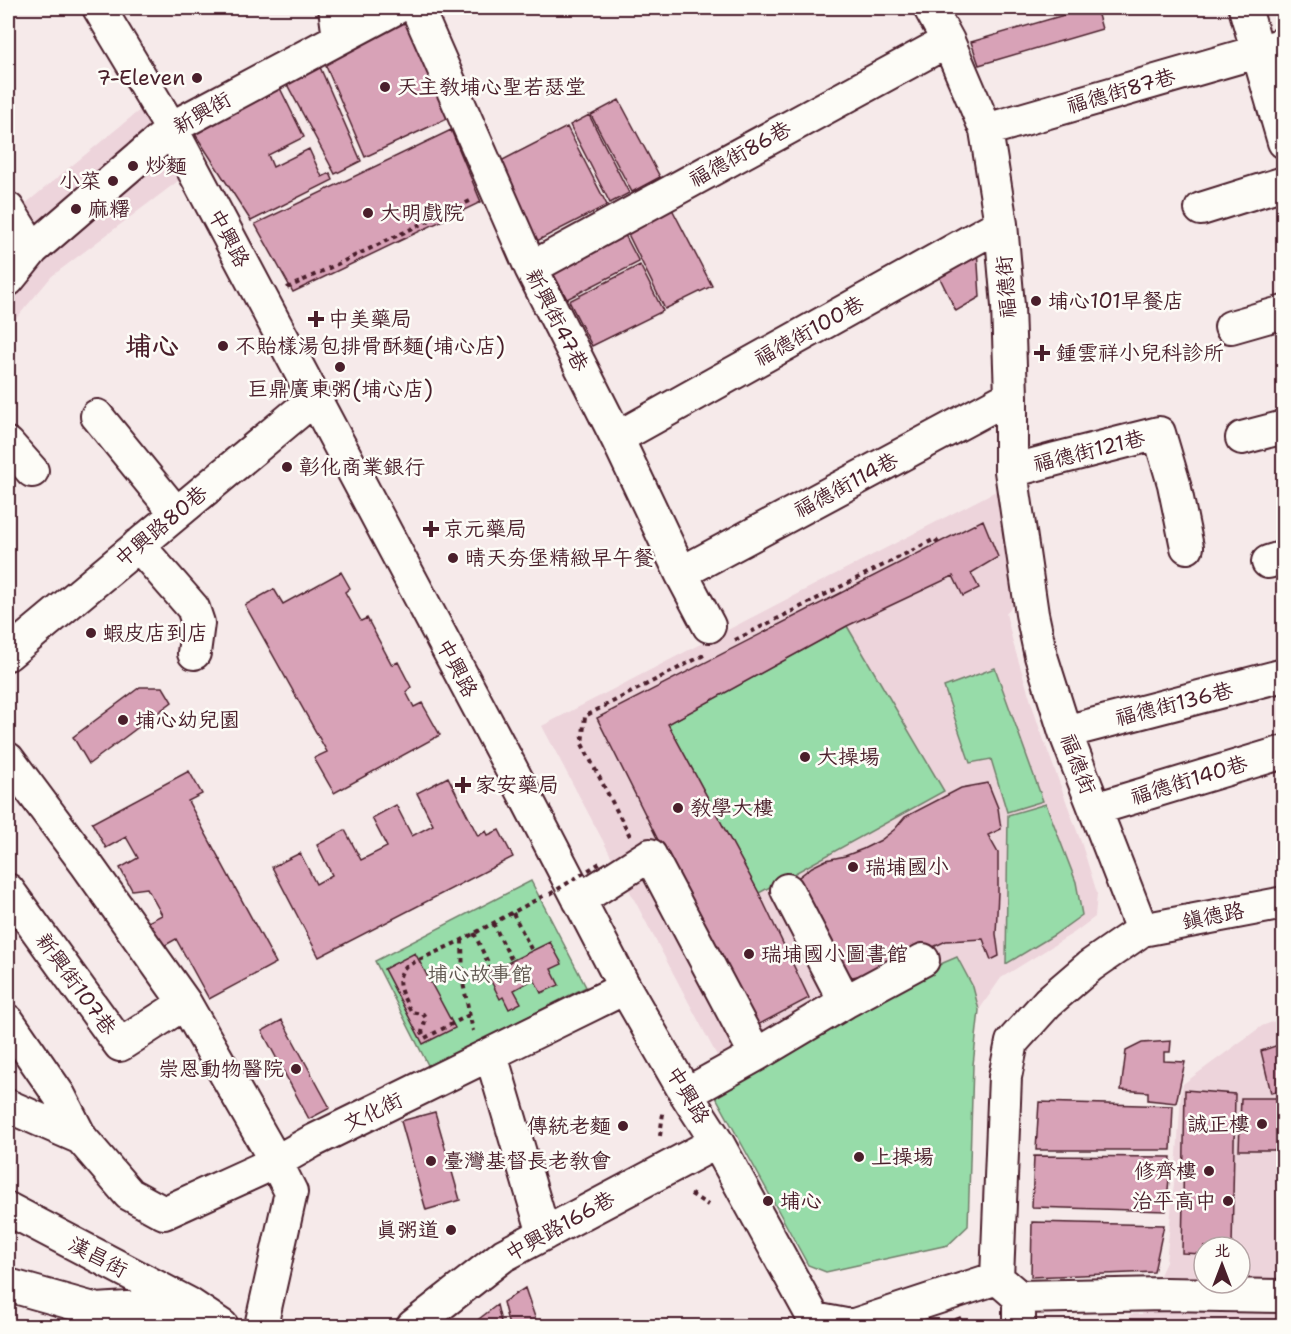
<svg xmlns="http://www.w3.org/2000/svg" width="1291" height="1334" font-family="'Shantell Sans','LXGW WenKai TC',sans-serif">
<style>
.built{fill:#edd4db;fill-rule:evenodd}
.green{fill:#97dca9;stroke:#707e6a;stroke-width:1.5}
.building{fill:#d8a2b7;stroke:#4a1f2b;stroke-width:1.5}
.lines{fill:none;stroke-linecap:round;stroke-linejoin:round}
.minor-casing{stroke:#4a1f2b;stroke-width:36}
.path{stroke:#4a1f2b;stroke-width:4;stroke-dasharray:4.5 4.5;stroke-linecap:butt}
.minor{stroke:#fdfcf7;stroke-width:32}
.path-bridge{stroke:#4a1f2b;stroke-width:4;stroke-dasharray:4.5 4.5;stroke-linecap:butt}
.poi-dot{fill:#4a1f2b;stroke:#fdfcf7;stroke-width:2}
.labels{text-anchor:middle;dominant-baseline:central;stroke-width:5;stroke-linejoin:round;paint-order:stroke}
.poi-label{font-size:21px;fill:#4a1f2b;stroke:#fdfcf7;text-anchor:start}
.street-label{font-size:21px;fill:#4a1f2b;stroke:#fdfcf7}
.park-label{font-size:21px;fill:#615851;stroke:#fdfcf7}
.district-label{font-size:27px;font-weight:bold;fill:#4a1f2b;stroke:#fdfcf7}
</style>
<rect width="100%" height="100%" fill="#f6eaea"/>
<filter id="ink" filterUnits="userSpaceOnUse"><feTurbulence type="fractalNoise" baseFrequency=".0167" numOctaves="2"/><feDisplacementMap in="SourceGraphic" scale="12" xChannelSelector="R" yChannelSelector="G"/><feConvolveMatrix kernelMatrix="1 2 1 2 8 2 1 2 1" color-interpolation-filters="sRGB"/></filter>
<g filter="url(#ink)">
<path class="built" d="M141,109L186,175L52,276L8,328V218Z
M998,490L1015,603L1006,613L1013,643L1038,724L1081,842L1097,893L1095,917L1075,932L1001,978L979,1010L973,1065L968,1226L948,1245L826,1272L808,1265L723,1067L542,726Z
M1283,1018V1326H1131L1130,1314H1142L1166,1262L1177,1154L1181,1094L1183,1084L1262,1026ZM1204,1247H1240V1283H1204Z"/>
<path class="green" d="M847,626L944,791L759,893L668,724Z
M995,668L1043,801L1007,812L991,759L970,763L944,687Z
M1046,804L1076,882L1082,915L1054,935L1006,964L1008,815Z
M531,881L586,987L429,1067L375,961Z
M957,957L973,987L979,1010L973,1065L968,1226L948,1245L826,1272L808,1265L711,1088L943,963Z"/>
<path class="building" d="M1088,8H1096L1102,29L979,65L971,42Z
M407,18L448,118L365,157L322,57Z
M316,58L361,161L335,174L282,75Z
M276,80L304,137L268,155L273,167L309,149L322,177L330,173L333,180L251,221L193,131Z
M619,100L660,177L632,192L591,115Z
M589,115L629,193L610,203L570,125Z
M567,127L607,205L535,242L495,164Z
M451,130L481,202L293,292L255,224Z
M672,209L712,286L665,309L627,232Z
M624,233L639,262L567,299L552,271Z
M977,248L980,297L956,311L936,270Z
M640,265L663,311L592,346L569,301Z
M983,520L998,557L971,573L979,588L963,596L953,576L847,626L668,724L759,893L809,998L752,1028L597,718Z
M341,572L350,588L345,592L361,621L367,618L392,665L398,662L411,687L406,692L414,707L422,703L440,735L334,793L314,758L327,752L245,605L274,589L283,604Z
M140,687H163L172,702L89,764L73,737Z
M189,771L202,794L188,801L276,963L209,999L176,939L162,947L148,922L162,915L147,888L132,890L120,868L138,858L126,837L106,848L92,823Z
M448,777L478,836L486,831L488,835L499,830L513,857L319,957L272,867L300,853L316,884L332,875L317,845L345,830L361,860L387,847L372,818L396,805L412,836L433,825L417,793Z
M988,783L998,808L1001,829L988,835L998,853V892L996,934L999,956L991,960L983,939L946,941L905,960L886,971L852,977L834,957L797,883L799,877L812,867L826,860L845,856L863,849L881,840L895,829L905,817L961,788Z
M550,942L562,964L551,969L559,985L541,993L534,979L514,990L521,1003L509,1009L503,997L500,999L487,973Z
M415,953L455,1028L423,1044L384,969Z
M282,1020L330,1108L309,1119L262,1031Z
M1171,1041L1170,1052H1164V1061L1185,1062L1176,1103L1148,1100V1092L1121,1090L1126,1051L1142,1043Z
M1284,1043V1089L1271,1093L1261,1051Z
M1185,1090L1235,1094L1232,1247H1204V1254L1182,1253Z
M1241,1098H1284V1150H1239Z
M1039,1102L1173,1106L1171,1150H1036Z
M435,1112L460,1200L426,1210L401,1121Z
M1034,1156L1171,1157L1166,1211L1032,1207Z
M1032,1222L1164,1225L1154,1272L1031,1277Z
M525,1288L538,1326H509L503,1302Z
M497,1305L502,1326H470Z
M960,1317L964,1326H938Z
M1147,1324L1280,1326H1147Z"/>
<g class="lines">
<defs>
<path id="minor" d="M99,8L171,128L503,753L625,988L686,1094L717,1142L818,1326
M335,8L339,38
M417,8L531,268L617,438L681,573L709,626
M1245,8L1284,142
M986,130L1284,44
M8,209L33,249
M1201,209L1284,183
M531,268L948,41
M8,280L33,249L163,137L171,128L396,8
M1231,327L1284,312
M97,416L176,513
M617,438L1001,224
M1242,438L1284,427
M8,444L32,471
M1011,471L1056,459L1159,433L1174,484L1187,547
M138,545L193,608L198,623L194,653
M1268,562L1284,557
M681,573L1011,396
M8,654L314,399
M1065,732L1284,675
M8,759L87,865L185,1003L276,1162L164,1213L129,1194L81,1138L59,1095L8,1021
M1095,809L1284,752
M8,890L120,1045L185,1003
M579,900L650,855L756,1055L686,1094
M1142,930L1284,903
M845,1002L923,960
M491,1055L544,1234
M756,1055L845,1002L787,890
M8,1106L81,1138
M8,1209L189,1304L222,1326
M1004,1284L1019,1297V1326
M8,1285L97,1310L188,1304
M1019,1297L1164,1294L1284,1296
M814,1319L851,1326L997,1278L1005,1077L1012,1042L1048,1002L1090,966L1142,930L1065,732L1041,656L1032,614L1011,471V396L1008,306L1001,224L986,130L948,41L930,8
M261,1326L291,1192L276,1162L311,1142L625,988
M413,1326L504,1255L717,1142"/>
</defs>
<use href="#minor" class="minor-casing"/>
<path class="path" d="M287,288L470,201
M735,640L935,539L938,543
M630,836L582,744L585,716L706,654
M513,913L532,951
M493,923L512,961
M474,933L492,971
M462,940L463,983L473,1031
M469,1015L425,1038L422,1032L426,1018L423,1014L411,1012C403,995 392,982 406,966L462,940L545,895
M660,1136L663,1113
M691,1194L708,1205"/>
<use href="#minor" class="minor"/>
<path class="path-bridge" d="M550,894L600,863"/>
</g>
</g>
<g class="poi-dot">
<circle cx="197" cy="78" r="6"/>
<circle cx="385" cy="87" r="6"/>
<circle cx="133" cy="166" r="6"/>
<circle cx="113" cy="181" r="6"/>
<circle cx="76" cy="209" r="6"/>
<circle cx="368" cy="213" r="6"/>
<circle cx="1036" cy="301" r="6"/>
<path d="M313 310h6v6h6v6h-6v6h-6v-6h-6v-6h6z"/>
<circle cx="223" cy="346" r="6"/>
<path d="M1039 344h6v6h6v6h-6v6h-6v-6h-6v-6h6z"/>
<circle cx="340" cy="367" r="6"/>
<circle cx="287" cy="467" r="6"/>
<path d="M428 520h6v6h6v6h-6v6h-6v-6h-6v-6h6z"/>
<circle cx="453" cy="558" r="6"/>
<circle cx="91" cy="633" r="6"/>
<circle cx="123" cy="720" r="6"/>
<circle cx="805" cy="757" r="6"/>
<path d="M460 776h6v6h6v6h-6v6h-6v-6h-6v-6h6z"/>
<circle cx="678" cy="808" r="6"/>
<circle cx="853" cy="867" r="6"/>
<circle cx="749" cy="954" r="6"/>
<circle cx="296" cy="1069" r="6"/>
<circle cx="1262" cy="1124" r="6"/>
<circle cx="623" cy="1126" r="6"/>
<circle cx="859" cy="1157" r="6"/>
<circle cx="431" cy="1161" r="6"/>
<circle cx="1209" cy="1171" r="6"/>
<circle cx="768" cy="1201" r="6"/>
<circle cx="1228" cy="1201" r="6"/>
<circle cx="451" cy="1230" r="6"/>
</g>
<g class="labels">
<g class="poi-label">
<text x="185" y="78" text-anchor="end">7-Eleven</text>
<text x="397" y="87">天主教埔心聖若瑟堂</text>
<text x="145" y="166">炒麵</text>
<text x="101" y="181" text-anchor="end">小菜</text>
<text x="88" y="209">麻糬</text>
<text x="380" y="213">大明戲院</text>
<text x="1048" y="301">埔心101早餐店</text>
<text x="328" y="319">中美藥局</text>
<text x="235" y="346">不貽樣湯包排骨酥麵(埔心店)</text>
<text x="1056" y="353">鍾雲祥小兒科診所</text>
<text x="340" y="389" text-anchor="middle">巨鼎廣東粥(埔心店)</text>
<text x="299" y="467">彰化商業銀行</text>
<text x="443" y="529">京元藥局</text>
<text x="465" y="558">晴天夯堡精緻早午餐</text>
<text x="103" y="633">蝦皮店到店</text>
<text x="135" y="720">埔心幼兒園</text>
<text x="817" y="757">大操場</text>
<text x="475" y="785">家安藥局</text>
<text x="690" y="808">教學大樓</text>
<text x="865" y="867">瑞埔國小</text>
<text x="761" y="954">瑞埔國小圖書館</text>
<text x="284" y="1069" text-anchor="end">崇恩動物醫院</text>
<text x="1250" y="1124" text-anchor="end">誠正樓</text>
<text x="611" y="1126" text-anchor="end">傳統老麵</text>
<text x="871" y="1157">上操場</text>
<text x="443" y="1161">臺灣基督長老教會</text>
<text x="1197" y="1171" text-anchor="end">修齊樓</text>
<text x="780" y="1201">埔心</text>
<text x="1216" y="1201" text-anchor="end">治平高中</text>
<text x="439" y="1230" text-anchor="end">真粥道</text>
</g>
<g class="street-label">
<text transform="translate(1121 91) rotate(-16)">福德街87巷</text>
<text transform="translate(202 113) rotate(-30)">新興街</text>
<text transform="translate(740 154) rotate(-29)">福德街86巷</text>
<text transform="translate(229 238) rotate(62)">中興路</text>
<text transform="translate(1006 287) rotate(-94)">福德街</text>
<text transform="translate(557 320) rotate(63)">新興街47巷</text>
<text transform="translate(809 331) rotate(-29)">福德街100巷</text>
<text transform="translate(1089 451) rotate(-14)">福德街121巷</text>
<text transform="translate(846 485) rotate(-28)">福德街114巷</text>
<text transform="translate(161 526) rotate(-40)">中興路80巷</text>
<text transform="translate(457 668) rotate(62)">中興路</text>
<text transform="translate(1174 704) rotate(-14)">福德街136巷</text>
<text transform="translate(1078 764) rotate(69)">福德街</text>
<text transform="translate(1189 780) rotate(-17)">福德街140巷</text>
<text transform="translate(1213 916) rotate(-11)">鎮德路</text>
<text transform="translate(76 984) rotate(54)">新興街107巷</text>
<text transform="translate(688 1095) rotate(59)">中興路</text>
<text transform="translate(373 1112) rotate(-26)">文化街</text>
<text transform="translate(560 1226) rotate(-29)">中興路166巷</text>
<text transform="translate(98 1257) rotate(28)">漢昌街</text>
</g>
<g class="park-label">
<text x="480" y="974">埔心故事館</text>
</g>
<g class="district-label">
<text x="152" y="345">埔心</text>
</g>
</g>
<rect width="1291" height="1334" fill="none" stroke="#fdfcf7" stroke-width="30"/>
<rect x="15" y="15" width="1261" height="1304" fill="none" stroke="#4a1f2b" stroke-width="2" filter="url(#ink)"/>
<g transform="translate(1222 1265)"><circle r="28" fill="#fdfcf7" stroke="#b5a4a5" stroke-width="1.5"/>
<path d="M0-4.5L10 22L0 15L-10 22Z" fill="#4a1f2b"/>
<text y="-9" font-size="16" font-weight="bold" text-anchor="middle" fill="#4a1f2b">北</text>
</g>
</svg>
